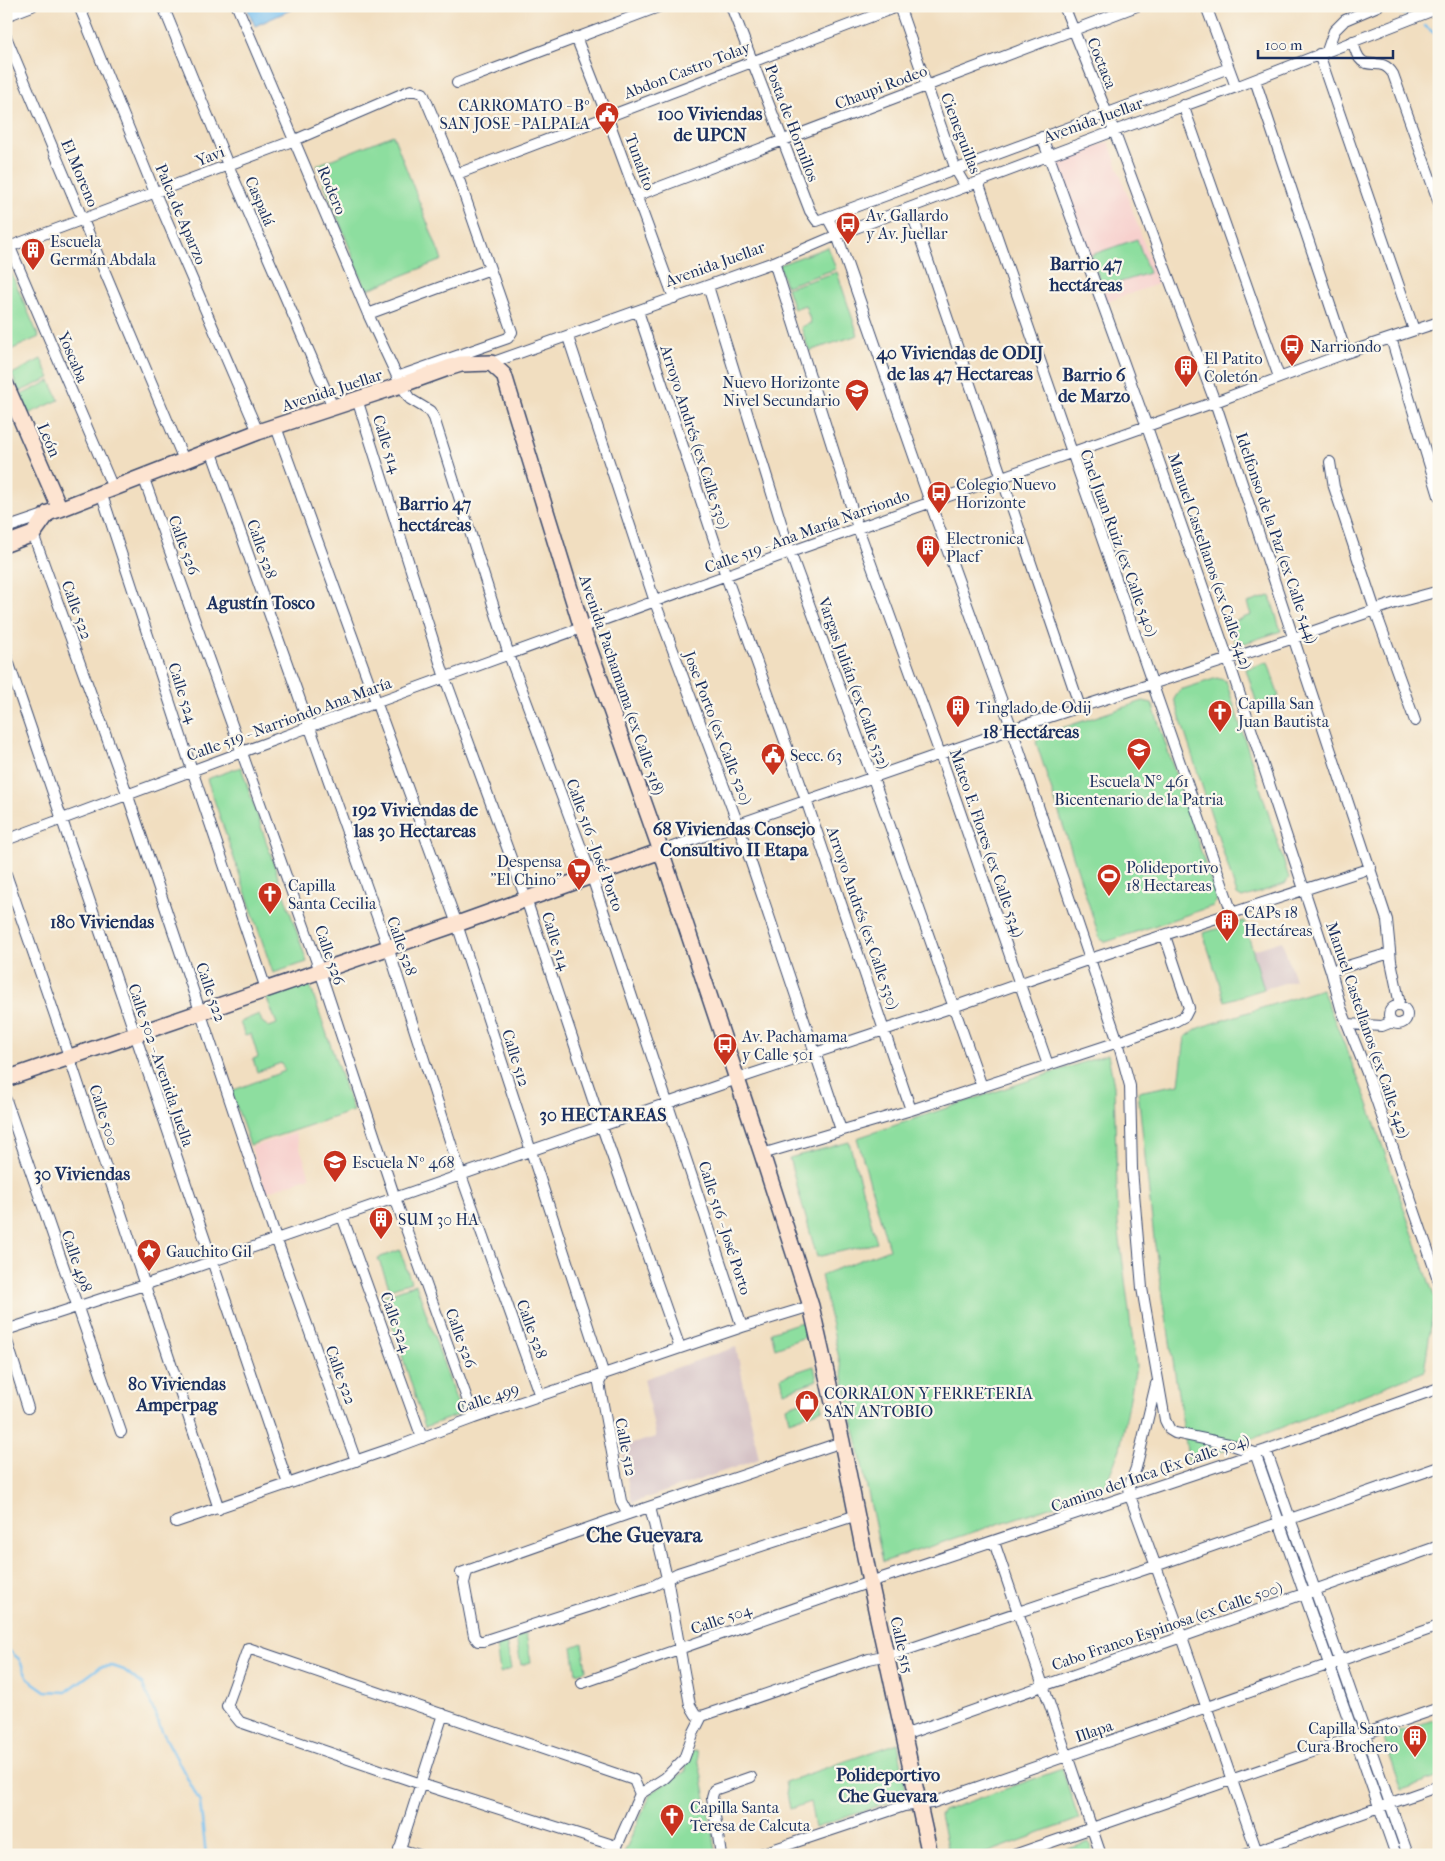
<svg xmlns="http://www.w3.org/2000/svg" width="1445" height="1861" font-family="'IM FELL French Canon',serif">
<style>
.built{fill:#f7d0cd}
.industrial{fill:#d2bec3}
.green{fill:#8dde9f;stroke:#54867e}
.water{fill:#77c0f0;stroke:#4978a7}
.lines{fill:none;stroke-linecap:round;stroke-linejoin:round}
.stream{stroke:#77c0f0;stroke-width:2.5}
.street-casing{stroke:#3b496d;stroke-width:12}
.secondary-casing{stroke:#3b496d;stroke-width:18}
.street{stroke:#fff;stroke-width:10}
.secondary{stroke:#fde4d1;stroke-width:15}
.labels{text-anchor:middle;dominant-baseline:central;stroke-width:4.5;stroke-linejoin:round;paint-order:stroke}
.street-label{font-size:16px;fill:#1b2f5e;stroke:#fbf7ec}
.poi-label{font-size:16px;fill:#1b2f5e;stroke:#fbf7ec;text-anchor:start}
.neighbourhood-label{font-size:18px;font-weight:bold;fill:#1b2f5e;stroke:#fbf7ec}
.district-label{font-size:21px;font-weight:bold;fill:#1b2f5e;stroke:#fbf7ec}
</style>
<rect width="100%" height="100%" fill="#fbf7ec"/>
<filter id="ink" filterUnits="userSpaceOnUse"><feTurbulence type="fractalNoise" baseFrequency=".02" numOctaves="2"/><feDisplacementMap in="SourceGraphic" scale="10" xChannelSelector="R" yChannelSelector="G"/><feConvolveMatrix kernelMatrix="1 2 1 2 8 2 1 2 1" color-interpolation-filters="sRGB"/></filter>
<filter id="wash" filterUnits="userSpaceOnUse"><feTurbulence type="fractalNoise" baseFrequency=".0096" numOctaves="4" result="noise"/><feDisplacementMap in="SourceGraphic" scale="20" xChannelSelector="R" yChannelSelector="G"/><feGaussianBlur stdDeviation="1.12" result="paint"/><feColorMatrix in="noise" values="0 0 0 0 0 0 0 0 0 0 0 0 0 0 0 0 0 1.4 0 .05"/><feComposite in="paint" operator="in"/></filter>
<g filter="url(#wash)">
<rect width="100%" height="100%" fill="#f1dec0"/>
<path class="built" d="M1109,142L1158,284L1106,302L1056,160Z
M295,1133L310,1177L266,1192L251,1147Z"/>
<path class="industrial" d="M1282,941L1295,980L1264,989L1253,950Z
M736,1347L759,1459L632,1503L621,1447L656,1437L644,1379Z"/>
<path class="green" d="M393,135L442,260L366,290L317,165Z
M1137,239L1149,273L1102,288L1091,255Z
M828,247L836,269L786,286L779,265Z
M6,261L39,337L6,352Z
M837,272L858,335L809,351L801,327L811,323L805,305L794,309L787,288Z
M41,359L50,378L19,392L12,374Z
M50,381L59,400L28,414L21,395Z
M1270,596L1281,631L1236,646L1229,623L1251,615L1247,603Z
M1268,662L1279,697L1257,704L1246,669Z
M1217,678L1226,681L1289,878L1285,884L1242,898L1237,895L1174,699L1180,690Z
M1143,701L1152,703L1217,900L1213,906L1106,942L1100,939L1036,742L1041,735Z
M241,767L307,962L273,973L207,779Z
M1244,921L1264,989L1225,1001L1203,933Z
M309,982L353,1111L250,1145L231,1091L285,1071L281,1063L257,1072L253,1059L258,1057L251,1034L245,1036L240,1022L259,1014L262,1022L269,1027L277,1024L265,994Z
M1322,989L1367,1101L1435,1299L1424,1371L1189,1464L1154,1239L1138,1092L1179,1084L1185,1037L1201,1027Z
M1108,1054L1114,1086L1118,1224L1136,1367L1120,1449L1104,1489L883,1562L821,1275L889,1249L857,1138Z
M849,1142L877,1243L817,1257L789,1158Z
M400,1250L411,1282L390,1289L378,1258Z
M416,1284L461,1414L425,1427L383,1296Z
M801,1322L806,1325L808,1336L775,1348L771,1332Z
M814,1366L817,1380L784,1392L781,1377Z
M820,1395L823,1409L789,1421L786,1407Z
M526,1634L531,1662L521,1665L516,1638Z
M506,1641L511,1669L500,1673L496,1645Z
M582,1643L586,1670L576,1673L572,1647Z
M1439,1718V1777L1402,1790L1383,1737Z
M898,1743L907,1796L815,1828L810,1802L790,1809L785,1782Z
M693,1751L697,1752L717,1855H623L652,1792L686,1771V1766Z
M1062,1769L1079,1819L981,1855H949L940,1816L943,1811Z
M1089,1842L1093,1855H1051Z"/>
<path class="water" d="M246,6H299L255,26Z"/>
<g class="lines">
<path class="stream" d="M1396,11L1407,15
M1425,26L1439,37
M6,1648L19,1659L28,1679L45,1691L66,1692L100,1667L112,1666L124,1670L143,1685L162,1731L200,1802L206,1855"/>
</g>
</g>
<g filter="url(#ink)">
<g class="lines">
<defs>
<path id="street" d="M79,6L155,193L258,432
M163,6L228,165L333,407
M237,6L368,314L401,385L410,399L430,411L434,418L509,655L592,877L742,1327
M731,6L810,211L817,221L1229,68
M899,6L956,170L966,187
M1064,6L1114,131L1215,402L1387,920L1391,961L1399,1000L1398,1005
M1206,6L1236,87
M6,16L32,6
M6,37L184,460
M576,37L607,116L674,298
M1353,41C1361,81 1379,51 1393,74L1439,203
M1327,51L1334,31L1345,20L1378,6
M1319,54L1414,330
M1255,80L1346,353
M457,83L661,6
M1183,105L1279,377
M1042,137L1147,427L1228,659L1331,971L1341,1008L1367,1073L1439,1282
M457,174L899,6
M978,182C1061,426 1148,669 1232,913
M636,196L1137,6
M910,208L1080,707
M827,217L837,235L930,502L1012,729L1118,1042L1130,1086L1132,1169L1142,1288L1165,1420L1170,1430L1175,1433L1229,1444L1255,1453L1396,1855
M6,238L113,488
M6,248L295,140L411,90L423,93L457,174L512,332L508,338L397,377
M774,262L858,528L940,754L1048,1065
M708,286L790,552L873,778L982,1087
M638,311L726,576L806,800L911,1110
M368,314L490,269
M568,337L655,602L738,824L841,1130
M1391,338L1439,496
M491,363L774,262L837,235L1114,131L1236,87L1439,8
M357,399L445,678L526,899L602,1127L680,1348
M276,427L457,924L602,1369L603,1375L599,1383L621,1501L628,1514
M211,450L388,947L461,1175L540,1396
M1330,462L1334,487L1375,610L1415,721
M143,476L320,971L395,1198L474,1418
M101,492L192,770L266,989
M6,528L47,514
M33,534L128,796L276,1238L356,1461
M6,655L288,1484
M6,840L309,727L790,552L1215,402L1346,353L1439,322
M661,851L1012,729L1294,638L1395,603L1439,591
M6,874L69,1056L219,1509
M1331,971L1390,953
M1389 1015a9 9 0 1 1 18 0a9 9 0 1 1-18 0Z
M1348,1024L1382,1026L1392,1022
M6,1100L121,1432
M762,1154L911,1110L1118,1042L1174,1022L1185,1016L1189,1008L1165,936
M342,1216L422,1438
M6,1330L144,1285L737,1079L953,1007L1090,959L1371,868
M6,1338L28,1408
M1156,1384L1136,1468L1129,1487L1130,1496L1182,1637L1258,1855
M1266,1450L1408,1855
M650,1507L667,1578L690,1705L696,1715L702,1716L869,1659L897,1653L1155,1566L1439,1467
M176,1522L399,1446L474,1418L742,1327L811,1306
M994,1542L1101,1855
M467,1571L464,1583L474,1636L478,1641H483L653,1586L678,1573L857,1515
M461,1573L628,1514L842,1442
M582,1683L870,1582L1266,1450L1439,1388
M904,1735L1439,1546
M640,1794L665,1778L684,1759L693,1734L702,1716
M399,1849L419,1855
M398,1855L443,1714
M613,1855L640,1794L634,1780L248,1648L227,1706L240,1722L421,1784L616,1846
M721,1855L712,1797L714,1790L751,1777
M757,1855L904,1806L932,1803L1439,1626
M1014,1855L1439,1708
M1245,1855L1439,1786"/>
<path id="secondary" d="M6,385L60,509
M6,544L33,534L48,513L60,509L258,432L401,385L448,368L461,364L491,363L504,375L582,628L661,851L762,1154L811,1306L842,1442L870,1582L930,1855
M6,1079L457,924L661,851"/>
</defs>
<use href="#street" class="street-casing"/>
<use href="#secondary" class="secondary-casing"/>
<use href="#street" class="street"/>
<use href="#secondary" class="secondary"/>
</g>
</g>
<defs>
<symbol id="civic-pin" viewBox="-11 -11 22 30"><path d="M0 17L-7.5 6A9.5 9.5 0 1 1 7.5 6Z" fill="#c8321e" stroke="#fbf7ec"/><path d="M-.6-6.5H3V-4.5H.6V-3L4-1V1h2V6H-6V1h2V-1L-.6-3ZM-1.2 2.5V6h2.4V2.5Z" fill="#fff"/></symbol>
<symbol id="bus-pin" viewBox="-11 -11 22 30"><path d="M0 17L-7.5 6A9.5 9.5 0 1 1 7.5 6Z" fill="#c8321e" stroke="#fbf7ec"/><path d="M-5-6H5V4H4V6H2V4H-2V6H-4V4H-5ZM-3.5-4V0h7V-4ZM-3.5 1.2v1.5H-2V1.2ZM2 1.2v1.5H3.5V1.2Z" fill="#fff"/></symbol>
<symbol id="building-pin" viewBox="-11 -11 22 30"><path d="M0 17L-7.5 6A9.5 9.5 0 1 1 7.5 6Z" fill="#c8321e" stroke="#fbf7ec"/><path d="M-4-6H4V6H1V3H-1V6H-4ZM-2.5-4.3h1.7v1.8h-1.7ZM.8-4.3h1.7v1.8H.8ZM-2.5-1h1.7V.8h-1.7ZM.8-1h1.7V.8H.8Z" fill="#fff"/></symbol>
<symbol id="school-pin" viewBox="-11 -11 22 30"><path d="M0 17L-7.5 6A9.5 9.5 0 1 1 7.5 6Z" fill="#c8321e" stroke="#fbf7ec"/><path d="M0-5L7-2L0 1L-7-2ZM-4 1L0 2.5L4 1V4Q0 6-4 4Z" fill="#fff"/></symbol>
<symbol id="church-pin" viewBox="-11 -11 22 30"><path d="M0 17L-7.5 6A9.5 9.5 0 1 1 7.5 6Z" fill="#c8321e" stroke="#fbf7ec"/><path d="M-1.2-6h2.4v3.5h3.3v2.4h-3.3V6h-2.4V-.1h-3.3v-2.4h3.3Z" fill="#fff"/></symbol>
<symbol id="supermarket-pin" viewBox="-11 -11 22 30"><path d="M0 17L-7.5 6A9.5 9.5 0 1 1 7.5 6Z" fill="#c8321e" stroke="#fbf7ec"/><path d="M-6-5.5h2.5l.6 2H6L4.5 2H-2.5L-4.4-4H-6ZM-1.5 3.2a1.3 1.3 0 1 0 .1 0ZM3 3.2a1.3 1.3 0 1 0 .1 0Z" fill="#fff"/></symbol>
<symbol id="stadium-pin" viewBox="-11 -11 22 30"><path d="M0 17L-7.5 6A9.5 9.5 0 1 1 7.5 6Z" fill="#c8321e" stroke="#fbf7ec"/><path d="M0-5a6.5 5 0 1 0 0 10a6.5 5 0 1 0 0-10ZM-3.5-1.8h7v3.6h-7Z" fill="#fff"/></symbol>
<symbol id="sight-pin" viewBox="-11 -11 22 30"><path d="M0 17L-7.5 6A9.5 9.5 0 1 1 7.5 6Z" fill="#c8321e" stroke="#fbf7ec"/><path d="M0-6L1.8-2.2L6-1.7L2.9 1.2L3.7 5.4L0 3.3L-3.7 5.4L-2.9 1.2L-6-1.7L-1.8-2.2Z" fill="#fff"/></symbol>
<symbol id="shop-pin" viewBox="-11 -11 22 30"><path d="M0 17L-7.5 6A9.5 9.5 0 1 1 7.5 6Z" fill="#c8321e" stroke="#fbf7ec"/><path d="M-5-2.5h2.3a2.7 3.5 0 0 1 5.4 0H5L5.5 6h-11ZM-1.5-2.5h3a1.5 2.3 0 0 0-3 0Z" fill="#fff"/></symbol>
</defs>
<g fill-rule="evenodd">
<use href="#civic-pin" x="593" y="100" width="28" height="38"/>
<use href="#bus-pin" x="834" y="210" width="28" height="38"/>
<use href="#building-pin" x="19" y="236" width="28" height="38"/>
<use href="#bus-pin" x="1278" y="332" width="28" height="38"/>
<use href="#building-pin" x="1172" y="353" width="28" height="38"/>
<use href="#school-pin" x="843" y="377" width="28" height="38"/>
<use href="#bus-pin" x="925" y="479" width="28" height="38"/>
<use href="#building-pin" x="914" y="533" width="28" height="38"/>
<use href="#building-pin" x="944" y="693" width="28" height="38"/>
<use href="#church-pin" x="1206" y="698" width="28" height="38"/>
<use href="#school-pin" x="1125" y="736" width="28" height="38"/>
<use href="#civic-pin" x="759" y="741" width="28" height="38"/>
<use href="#supermarket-pin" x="565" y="856" width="28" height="38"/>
<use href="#stadium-pin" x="1095" y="862" width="28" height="38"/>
<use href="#church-pin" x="256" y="880" width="28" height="38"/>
<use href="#building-pin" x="1213" y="907" width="28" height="38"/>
<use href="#bus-pin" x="711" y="1031" width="28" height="38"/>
<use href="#school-pin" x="321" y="1148" width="28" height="38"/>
<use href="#building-pin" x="367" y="1205" width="28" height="38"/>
<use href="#sight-pin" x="135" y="1237" width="28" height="38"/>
<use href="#shop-pin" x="793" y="1388" width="28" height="38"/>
<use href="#building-pin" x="1401" y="1723" width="28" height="38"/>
<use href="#church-pin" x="658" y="1802" width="28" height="38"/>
</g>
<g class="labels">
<g class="street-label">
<text transform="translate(1102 63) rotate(68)">Coctaca</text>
<text transform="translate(687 70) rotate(-21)">Abdon Castro Tolay</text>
<text transform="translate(881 87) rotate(-21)">Chaupi Rodeo</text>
<text transform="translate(1093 120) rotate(-20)">Avenida Juellar</text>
<text transform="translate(792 123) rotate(69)">Posta de Hornillos</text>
<text transform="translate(961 133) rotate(69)">Cieneguillas</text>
<text transform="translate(210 156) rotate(-21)">Yavi</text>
<text transform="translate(640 162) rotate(70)">Tunalito</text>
<text transform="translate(80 173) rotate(67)">El Moreno</text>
<text transform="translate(332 190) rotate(67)">Rodero</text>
<text transform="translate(260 201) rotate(67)">Caspalá</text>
<text transform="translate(181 214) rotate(67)">Palca de Aparzo</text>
<text transform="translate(715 264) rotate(-20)">Avenida Juellar</text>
<text transform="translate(73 357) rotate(67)">Yoscaba</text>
<text transform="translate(332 390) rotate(-18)">Avenida Juellar</text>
<text transform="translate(695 437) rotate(72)">Arroyo Andrés (ex Calle 530)</text>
<text transform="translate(49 440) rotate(67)">León</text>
<text transform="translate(387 444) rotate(72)">Calle 514</text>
<text transform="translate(807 531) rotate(-20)">Calle 519 - Ana María Narriondo</text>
<text transform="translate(1277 538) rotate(71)">Idelfonso de la Paz (ex Calle 544)</text>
<text transform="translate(1119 543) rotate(70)">Cnel Juan Ruiz (ex Calle 540)</text>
<text transform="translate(184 545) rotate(70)">Calle 526</text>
<text transform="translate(262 549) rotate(71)">Calle 528</text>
<text transform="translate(1210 561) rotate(71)">Manuel Castellanos (ex Calle 542)</text>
<text transform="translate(77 610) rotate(70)">Calle 522</text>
<text transform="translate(854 683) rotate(70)">Vargas Julián (ex Calle 532)</text>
<text transform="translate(622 685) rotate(71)">Avenida Pachamama (ex Calle 518)</text>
<text transform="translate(183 693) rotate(72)">Calle 524</text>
<text transform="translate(289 719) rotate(-20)">Calle 519 - Narriondo Ana María</text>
<text transform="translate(718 728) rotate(69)">Jose Porto (ex Calle 520)</text>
<text transform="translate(987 843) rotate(71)">Mateo E. Flores (ex Calle 534)</text>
<text transform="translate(595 845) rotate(70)">Calle 516 - José Porto</text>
<text transform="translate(863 918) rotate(71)">Arroyo Andrés (ex Calle 530)</text>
<text transform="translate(556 941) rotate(72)">Calle 514</text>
<text transform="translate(402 946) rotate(71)">Calle 528</text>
<text transform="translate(330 955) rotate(71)">Calle 526</text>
<text transform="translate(211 992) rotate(71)">Calle 522</text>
<text transform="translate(1368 1030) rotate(71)">Manuel Castellanos (ex Calle 542)</text>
<text transform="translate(516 1058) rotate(72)">Calle 512</text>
<text transform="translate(161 1065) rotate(71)">Calle 502 - Avenida Juella</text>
<text transform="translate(104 1115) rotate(72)">Calle 500</text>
<text transform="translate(725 1228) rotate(72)">Calle 516 - José Porto</text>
<text transform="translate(77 1261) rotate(71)">Calle 498</text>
<text transform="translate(396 1322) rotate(70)">Calle 524</text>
<text transform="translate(532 1329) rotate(70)">Calle 528</text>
<text transform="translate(461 1338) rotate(70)">Calle 526</text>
<text transform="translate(341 1375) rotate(70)">Calle 522</text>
<text transform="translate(488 1398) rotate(-19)">Calle 499</text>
<text transform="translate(626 1447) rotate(79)">Calle 512</text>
<text transform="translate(1150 1473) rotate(-19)">Camino del Inca (Ex Calle 504)</text>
<text transform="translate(721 1619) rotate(-19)">Calle 504</text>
<text transform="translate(1167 1626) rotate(-19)">Cabo Franco Espinosa (ex Calle 500)</text>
<text transform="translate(902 1645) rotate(77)">Calle 515</text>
<text transform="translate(1094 1731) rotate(-19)">Illapa</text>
</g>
<g class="poi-label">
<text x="590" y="105" text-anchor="end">CARROMATO - Bº<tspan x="590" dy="18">SAN JOSE - PALPALA</tspan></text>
<text x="866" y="215">Av. Gallardo<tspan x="866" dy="18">y Av. Juellar</tspan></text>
<text x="50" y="241">Escuela<tspan x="50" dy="18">Germán Abdala</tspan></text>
<text x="1310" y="346">Narriondo</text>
<text x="1204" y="358">El Patito<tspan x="1204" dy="18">Coletón</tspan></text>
<text x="840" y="382" text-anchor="end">Nuevo Horizonte<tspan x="840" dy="18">Nivel Secundario</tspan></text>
<text x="956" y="484">Colegio Nuevo<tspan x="956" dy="18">Horizonte</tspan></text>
<text x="946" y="538">Electronica<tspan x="946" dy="18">Placf</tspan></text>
<text x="1238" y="703">Capilla San<tspan x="1238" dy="18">Juan Bautista</tspan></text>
<text x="976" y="707">Tinglado de Odij</text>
<text x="790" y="755">Secc. 63</text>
<text x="1139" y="781" text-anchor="middle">Escuela N° 461<tspan x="1139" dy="18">Bicentenario de la Patria</tspan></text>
<text x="562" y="861" text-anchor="end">Despensa<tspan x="562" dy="18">"El Chino"</tspan></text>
<text x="1126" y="867">Polideportivo<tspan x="1126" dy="18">18 Hectareas</tspan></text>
<text x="288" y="885">Capilla<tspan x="288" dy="18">Santa Cecilia</tspan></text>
<text x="1244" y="912">CAPs 18<tspan x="1244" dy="18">Hectáreas</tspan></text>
<text x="742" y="1036">Av. Pachamama<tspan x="742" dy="18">y Calle 501</tspan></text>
<text x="352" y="1162">Escuela Nº 468</text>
<text x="398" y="1219">SUM 30 HA</text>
<text x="166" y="1251">Gauchito Gil</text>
<text x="824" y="1393">CORRALON Y FERRETERIA<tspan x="824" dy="18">SAN ANTOBIO</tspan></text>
<text x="1398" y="1728" text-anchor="end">Capilla Santo<tspan x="1398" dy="18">Cura Brochero</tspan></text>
<text x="690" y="1807">Capilla Santa<tspan x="690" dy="18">Teresa de Calcuta</tspan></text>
</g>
<g class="neighbourhood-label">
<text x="710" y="114">100 Viviendas<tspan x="710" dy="21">de UPCN</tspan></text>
<text x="1086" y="264">Barrio 47<tspan x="1086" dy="21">hectáreas</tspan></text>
<text x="960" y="353">40 Viviendas de ODIJ<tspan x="960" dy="21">de las 47 Hectareas</tspan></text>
<text x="1094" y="375">Barrio 6<tspan x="1094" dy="21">de Marzo</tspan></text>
<text x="435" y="504">Barrio 47<tspan x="435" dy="21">hectáreas</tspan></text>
<text x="261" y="603">Agustín Tosco</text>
<text x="1031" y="732">18 Hectáreas</text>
<text x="415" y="810">192 Viviendas de<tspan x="415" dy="21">las 30 Hectareas</tspan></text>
<text x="734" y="829">68 Viviendas Consejo<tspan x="734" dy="21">Consultivo II Etapa</tspan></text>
<text x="102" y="922">180 Viviendas</text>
<text x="603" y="1115">30 HECTAREAS</text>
<text x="82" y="1174">30 Viviendas</text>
<text x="177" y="1384">80 Viviendas<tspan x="177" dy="21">Amperpag</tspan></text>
<text x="888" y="1775">Polideportivo<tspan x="888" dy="21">Che Guevara</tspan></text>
</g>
<g class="district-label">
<text x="644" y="1535">Che Guevara</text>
</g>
</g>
<rect width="1445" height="1861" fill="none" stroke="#fbf7ec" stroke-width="25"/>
<path d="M1258 50v8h135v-8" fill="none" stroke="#1b2f5e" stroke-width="2.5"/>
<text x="1265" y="50" font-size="15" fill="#1b2f5e" stroke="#fbf7ec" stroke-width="4" paint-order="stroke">100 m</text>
</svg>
